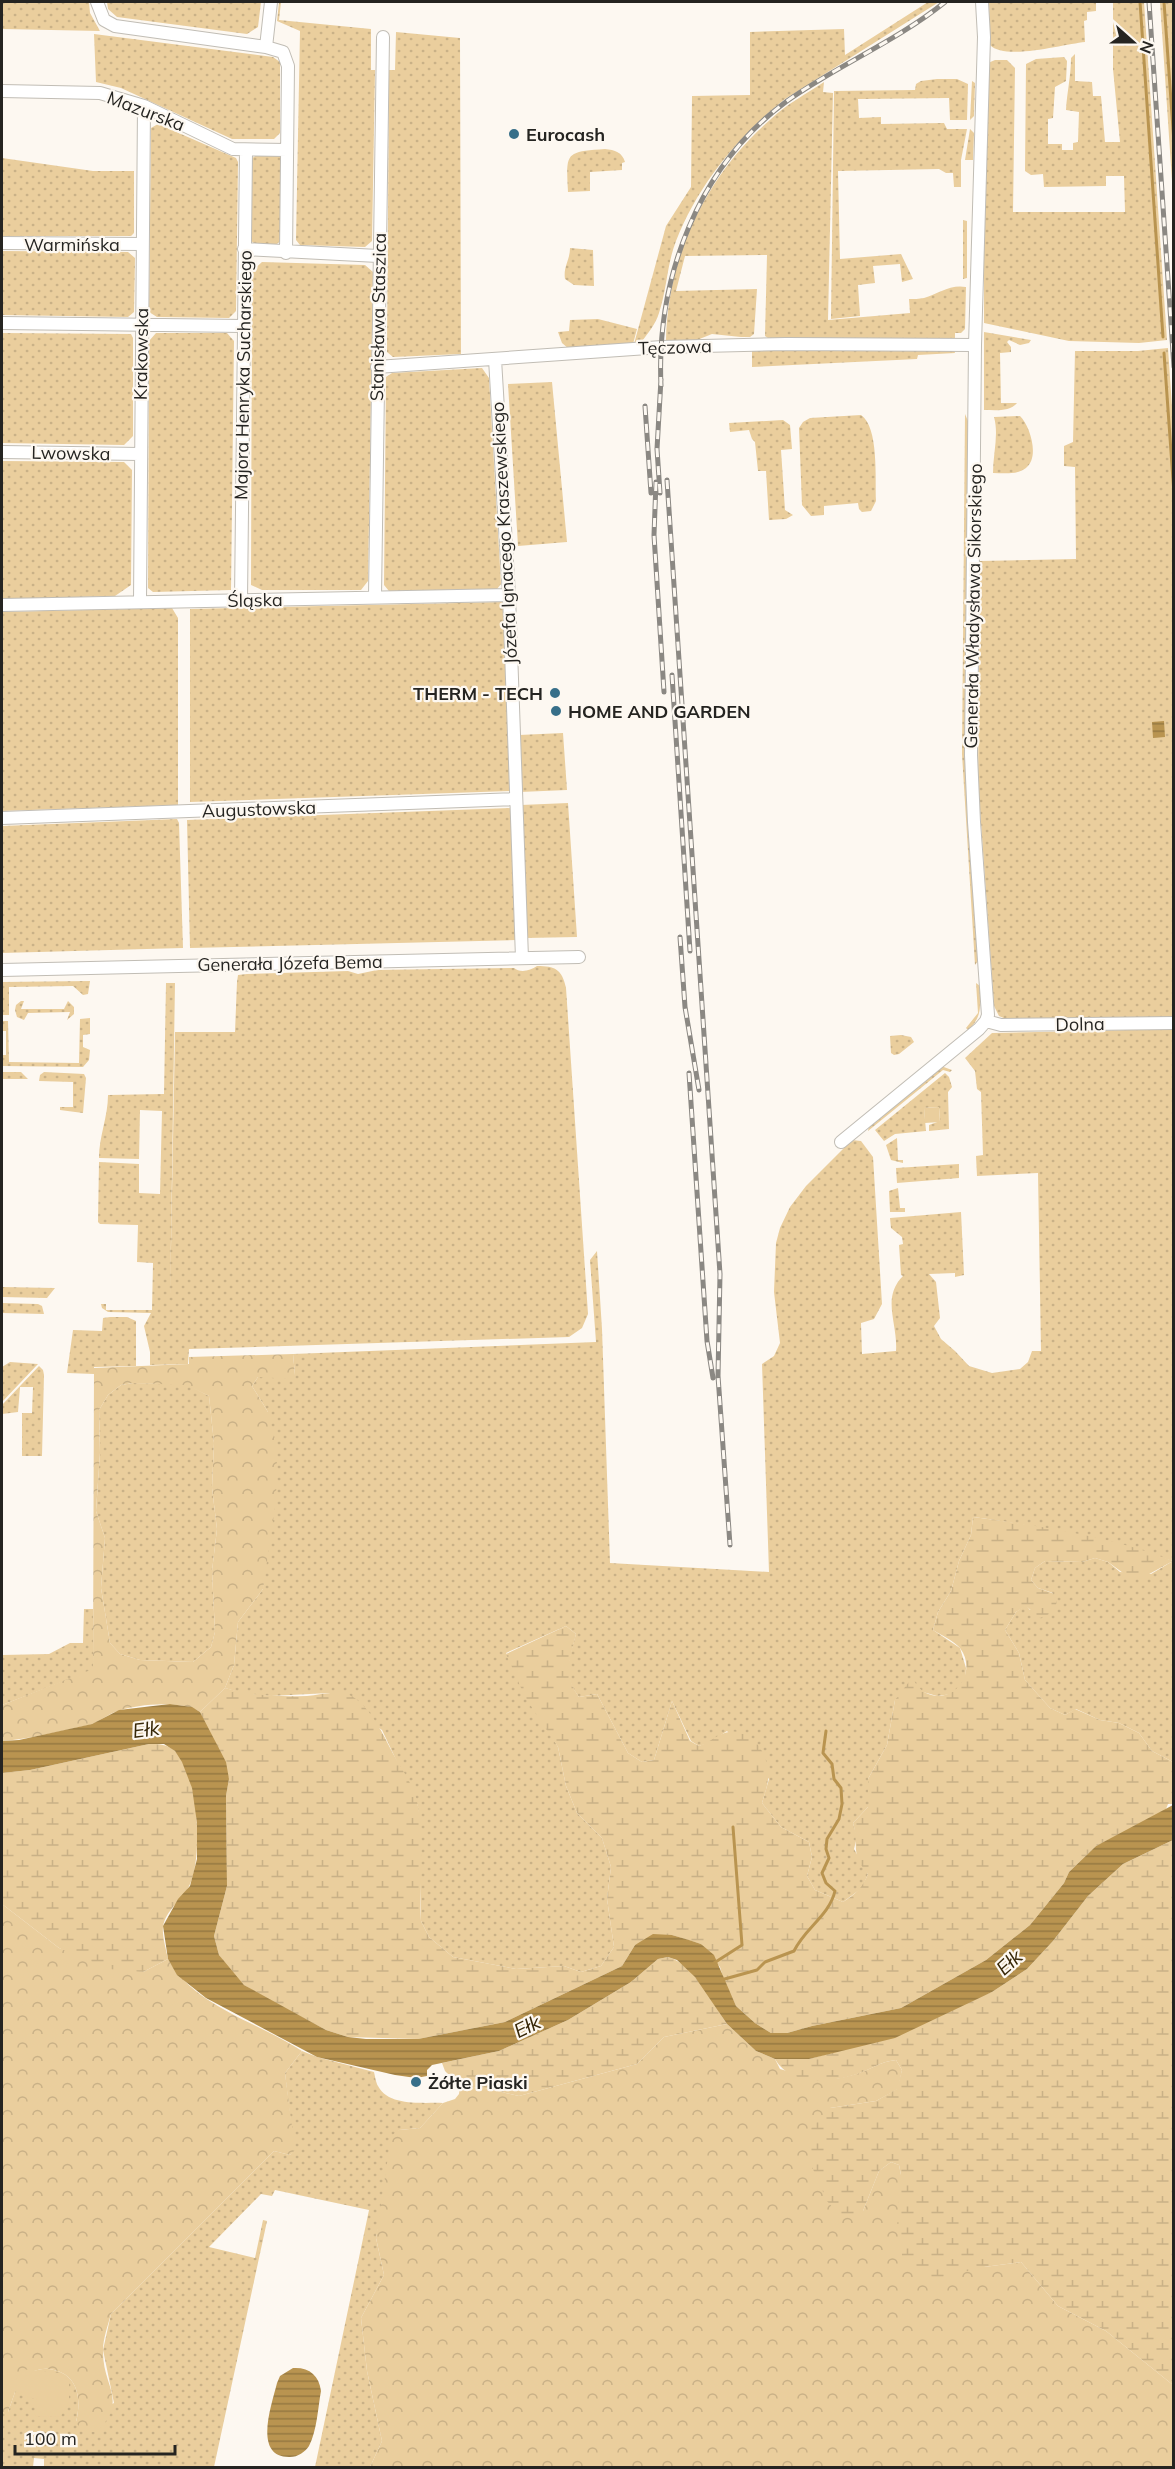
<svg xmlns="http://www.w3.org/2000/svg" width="1175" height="2469" font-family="Mulish,sans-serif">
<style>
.green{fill:url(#green-dots)}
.forest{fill:url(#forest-crowns);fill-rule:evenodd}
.wetland{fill:url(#wetland-marsh)}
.pitch{fill:#eace9d}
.water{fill:url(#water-rules)}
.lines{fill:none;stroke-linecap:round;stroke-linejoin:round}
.stream{stroke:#b99450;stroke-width:3}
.minor-casing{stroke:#c1bdb5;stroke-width:14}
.minor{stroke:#fff;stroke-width:12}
.rail-casing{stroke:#8b8883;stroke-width:5}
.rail{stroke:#fdf8f1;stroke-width:3;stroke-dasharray:9;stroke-linecap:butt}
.poi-dot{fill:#376f89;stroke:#fdf8f1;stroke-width:2}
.labels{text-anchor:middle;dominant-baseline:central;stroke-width:4.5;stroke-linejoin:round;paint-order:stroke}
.street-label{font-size:18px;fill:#252421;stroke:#fdf8f1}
.poi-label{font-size:18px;font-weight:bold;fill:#252421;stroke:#fdf8f1;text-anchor:start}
.water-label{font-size:20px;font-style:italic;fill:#372708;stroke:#fdf8f1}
</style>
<defs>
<pattern id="green-dots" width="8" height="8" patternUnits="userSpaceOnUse" patternTransform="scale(1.5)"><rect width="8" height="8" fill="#eace9d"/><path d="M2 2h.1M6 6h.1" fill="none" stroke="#c9b187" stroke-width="1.8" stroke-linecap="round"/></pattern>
<pattern id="forest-crowns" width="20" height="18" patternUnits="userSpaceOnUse" patternTransform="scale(1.5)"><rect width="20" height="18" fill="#eace9d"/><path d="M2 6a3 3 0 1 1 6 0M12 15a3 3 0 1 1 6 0" fill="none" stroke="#c9b187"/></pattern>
<pattern id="wetland-marsh" width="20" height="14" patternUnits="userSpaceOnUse" patternTransform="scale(1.5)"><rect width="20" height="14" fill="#eace9d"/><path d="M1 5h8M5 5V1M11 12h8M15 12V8" fill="none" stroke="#c9b187"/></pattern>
<pattern id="water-rules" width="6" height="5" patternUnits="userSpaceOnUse" patternTransform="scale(1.5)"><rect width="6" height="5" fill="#b99450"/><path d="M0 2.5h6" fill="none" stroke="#967942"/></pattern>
</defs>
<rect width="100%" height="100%" fill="#fdf8f1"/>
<path class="green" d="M2,2H89L90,13L100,31L2,29Z
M107,2H261L258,27L247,34L117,17L108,9Z
M279,2H281L279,20L371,29V70H375L372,241L365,247L300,245L296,240L300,31L277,21Z
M928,2H939L785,99C738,136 698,185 676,241C667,264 667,289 659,313C656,324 647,334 640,344H634L666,226L691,187L692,96L750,95V32L844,29L845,55Z
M989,2H1096V11L1087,12V20L1084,21L1085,42C1064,44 1005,61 990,45Z
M1113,2H1144L1167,340L1139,343L1069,341L984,323V240L988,63L995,60H1007L1015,68L1013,212H1125L1124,176H1106V186L1044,187L1043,174L1031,175L1025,171L1026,64L1036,59L1064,57L1067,61L1066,81L1055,87L1053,118L1048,119V144H1062V150H1073V143L1078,142L1079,112L1066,110C1067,92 1071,76 1071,58L1075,54V81L1092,82L1093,96H1101L1105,142H1120L1113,69Z
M1160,2H1173V196Z
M396,32L460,38L461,354L393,357L387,352L389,70H395Z
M94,34L273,57L280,62V133L274,139H232L121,88L96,82Z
M937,79H957L968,84L967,120H950L949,98L858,99L859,118L881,117V124L944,123L947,129H967L961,160V187H954L953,173H946L939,169L838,171L840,259L901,254L913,279L902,282L900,264L873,266L875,283L858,285L860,316L831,319L834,91L915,90L916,84L921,81Z
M972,81L975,83L974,116L970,120Z
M824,82L823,92L833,93L828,320L910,313L909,299C914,299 919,299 924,298C938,294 950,284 966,287L965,329L961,333H955V339L768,338L765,336L767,255L685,256L676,291L757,289L754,334L750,337H741L712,334L697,340L666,341C667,257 707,174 771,119C787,104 806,94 824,82Z
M158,124L236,158L238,162L236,311L229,318L157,317L149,312L151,128Z
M970,129L974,133L973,160H965Z
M605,149C615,150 622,152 625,162L622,163V170L590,172V191L568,192C566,152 565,152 605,149Z
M258,154L280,156L282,159V239L276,245H255L249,238L251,159Z
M2,158L93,171H134V233L131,236H2Z
M963,220L967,221V278L963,279Z
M570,248L593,250L594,286L574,285L565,279C563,267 570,260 570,248Z
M2,251L128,252L135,258L134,312L128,317L2,315Z
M262,262L365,265L373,272L368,581L361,590H262L251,585L252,271Z
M598,319L637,329L633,344L569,349L562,343L558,332L569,331L570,320Z
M984,332L1031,340L1029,343L1020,345L1009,340L1007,342L1011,347V352L1000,353L1001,403H1017C1010,412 995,410 984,410Z
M2,333L131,334L133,338V436L124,445L2,443Z
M156,333H227L234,341L231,590L153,592L148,588L149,341Z
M752,348L954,350L955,353L918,355L917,359L752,367Z
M1168,348L1174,436L1173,1018L1006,1019L999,1016L994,1006L978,781L980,561L1076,559L1075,467L1064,466V446L1073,442L1075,351H1138Z
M482,368L489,378L501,584L497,589L389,591L384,585L386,377L392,373Z
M552,382L567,542L518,546L508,384Z
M965,414L968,421L965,754L978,961L975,965L962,754Z
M861,415C879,427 875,479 876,501L871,511L862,512L859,509L858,503L824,506V515L811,516L802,505L799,428L803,422L810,418Z
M1020,416C1030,426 1040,457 1026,468C1017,475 1004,473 993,473C993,453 999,435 994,417Z
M783,420L790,425L792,449L781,450L785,510L793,515L786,519L769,520L766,471H758L755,442L752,439L749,430L730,432L729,423Z
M2,461L124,462L132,470L131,585L115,596L2,599Z
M503,602L511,791L190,802V609Z
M172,608L178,618V805L2,811V612Z
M563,733L567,790L520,792L519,735Z
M568,803L577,937L526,938L521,805Z
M512,808L516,940L190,948L187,820Z
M177,819L179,823L183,948L2,953V826Z
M537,966C555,966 562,969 566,988L588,1314L582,1328L569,1337L189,1349L188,1364L150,1365V1352L144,1326L151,1313L108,1312L102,1308L101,1304H106V1310H152L153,1263L137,1262L138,1225L100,1224L98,1222L99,1162L139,1164V1193L160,1194L162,1111L140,1110L139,1159L99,1158C99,1136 108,1117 108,1095L164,1094L166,983H175L170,1302L175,1032H235L237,982L238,975L247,974L348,971L358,974L377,970L514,968C520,973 530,971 537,966Z
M90,981L88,994L83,995L73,986L9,987V1015H2V982Z
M976,983L980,986C980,1005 983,1017 968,1030L966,1028L978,1013Z
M21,1001H24L21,1009H64L68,1001L74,1007V1014L67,1020L70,1012L28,1013L24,1020L17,1017L15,1010L16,1005Z
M90,1018V1034L83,1035V1047L90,1050L89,1060L83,1067L2,1066V1055H6V1031H2V1021H8L9,1062L79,1063L80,1019Z
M1173,1029V1762L1152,1751L1139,1733L1119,1723L1100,1720L1076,1709L1065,1715L1050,1708L1025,1680L1019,1653L1005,1630L1016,1612L1026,1605L1030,1610L1053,1593L1038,1588L1031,1580L1035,1568L1045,1561L1082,1562L1095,1558L1108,1562L1120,1572L1151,1574L1173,1561C1104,1541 1044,1526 973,1517L971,1535L959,1561L951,1591L938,1612L933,1630L960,1648L966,1668L965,1681L952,1694L937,1696L923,1692L895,1700L887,1745L868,1779V1807L853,1823L857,1837L854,1849L868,1874L862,1888L843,1902L815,1890L807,1876L812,1857L809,1842L781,1827L762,1803L769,1779L727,1731L709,1743L699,1746L691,1741L672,1701L654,1760L642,1762L628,1753L597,1694L579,1697C562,1675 569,1660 576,1634L566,1626L506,1653L558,1747L566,1786L577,1813L602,1838L611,1867L607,1899L614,1947L601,1966L581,1972L564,1966L516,1969L453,1957L429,1937L421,1921L418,1806L382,1730L329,1693L271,1696L245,1694L225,1688L234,1665L238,1622L263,1589L268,1412L252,1386L258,1377L295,1375L293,1354L596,1342L590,1260L597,1251L602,1329L610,1563L769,1572L762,1364L774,1356L780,1343L774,1292L776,1243L780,1228L790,1207L806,1186L852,1140L861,1141L873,1157L882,1304L874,1319L861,1323L862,1354L896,1351C898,1323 881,1298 903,1276L901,1275L899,1245L903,1244L902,1237L891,1228L890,1218L961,1212L964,1275L955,1277V1273L929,1274L936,1282L940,1318L934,1326L941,1339L955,1351L969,1366L992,1373L1020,1369L1028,1362L1032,1351H1041L1038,1173L977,1176L976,1156L983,1155L981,1092L977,1089L975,1071L965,1058L992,1033Z
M901,1035L911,1037L914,1042L899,1054L894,1055L891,1053L890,1036Z
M941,1066L952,1070L950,1072L943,1070L868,1131L869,1126Z
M2,1072H21L28,1079H2Z
M44,1072L84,1074L86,1078L83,1113L60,1110V1107H73V1082L39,1081L40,1075Z
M945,1073L949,1077L952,1087L948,1092L949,1129L929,1131V1125L940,1121L939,1107L924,1108L926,1131L895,1134L884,1141L875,1130Z
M897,1138L898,1160H903V1163L891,1160L886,1145Z
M959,1164V1178L897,1183L896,1168Z
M898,1188L900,1208H905V1212H890L889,1191Z
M2,1287L55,1288L47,1298L2,1297Z
M2,1303L38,1304L42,1306L44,1314L2,1313Z
M110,1317H127L136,1321V1366L94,1367V1374L67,1373L73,1330L102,1331L103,1318Z
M10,1362L38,1364L2,1402V1367Z
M39,1366L43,1370L44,1375L42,1456H22V1413H32L33,1387H20L18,1412L2,1414V1405Z
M133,1383L186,1384L209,1396L214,1443L212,1488L217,1529L212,1571L215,1632L211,1647L193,1662L140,1660L120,1654L110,1643L101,1588L105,1538L96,1511L100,1453L99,1410L108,1395L121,1385Z
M84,1609H93V1670L2,1705V1655L49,1654L70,1643H83Z
M302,2051L317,2057L374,2072C375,2076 376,2083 378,2086C389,2107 423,2102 443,2103L420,2128L399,2130L376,2238L384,2275L361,2318L367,2371L382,2441L370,2467H315L369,2210L275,2190L272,2196L261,2194L209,2247L255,2258L263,2220L267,2221L214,2467H44V2459L34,2458L33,2467H2V2412H8L21,2375C29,2373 40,2368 48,2369C78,2372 82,2398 76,2422L114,2403L103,2350L111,2314L274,2151L290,2155L294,2150L285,2073Z"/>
<path class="forest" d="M293,1354L295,1375L291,1379L258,1377L252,1386L268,1412L277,1450L276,1500L263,1589L238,1622L234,1665L225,1688L200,1712C183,1700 138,1704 118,1711C108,1714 99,1722 89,1725C60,1731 30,1739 2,1741V1705L93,1669L94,1368L189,1364V1357ZM133,1383L186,1385L209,1396L214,1443L212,1488L217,1529L212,1571L215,1632L211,1647L193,1662L140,1660L120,1654L110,1643L101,1588L105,1538L96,1511L100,1453L99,1410L108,1395L121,1385Z
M2,1904L59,1948L143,1972L168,1959C195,2007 258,2022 302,2051L285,2073L295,2150L290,2155L274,2151L111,2314C108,2325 103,2339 103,2350C102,2387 129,2399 97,2432H82L76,2422C82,2398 78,2372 48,2369C40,2368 29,2373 21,2375L8,2412H2Z
M727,2024L756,2051L775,2059L780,2069C810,2078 825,2084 856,2074C872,2069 879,2062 896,2060L902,2070L898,2089L876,2101L830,2108L863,2211L879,2171L891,2162L899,2165L901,2175L984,2267L1021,2262L1058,2306L1106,2331L1173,2385V2467H370L382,2441L367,2371L361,2318L384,2275L376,2238L391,2136L399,2130L420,2128L443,2103L455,2099L459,2094L460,2086L485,2088L519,2096L637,2064L664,2037Z"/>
<path class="wetland" d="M973,1517C1040,1526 1110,1536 1173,1561L1140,1579L1130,1578L1108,1562L1095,1558L1082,1562L1045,1561L1035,1568L1031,1580L1038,1588L1052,1593L1057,1602L1052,1613L1040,1618L1026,1606L1016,1612L1005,1630L1019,1653L1025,1680L1050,1708L1065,1715L1075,1709L1100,1720L1119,1723L1139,1733L1152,1751L1173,1762V1804H1168L1166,1809L1145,1822L1096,1846L1069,1872L1064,1883L1030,1925L986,1960L901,2008L812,2026L787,2033H771L755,2023L736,2006L725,1984L720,1967L701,1944L672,1935L635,1945L622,1966L505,2022L418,2039L348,2037L326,2030L264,1997L244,1985L231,1972L219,1955L214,1936L227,1886L226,1796L229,1779L200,1712L225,1688C252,1696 279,1697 307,1696C320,1695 336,1690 349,1695C365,1701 381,1729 388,1744C398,1765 414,1783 418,1806C425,1843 418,1883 421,1921L429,1937L453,1957L516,1969L564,1966L581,1972L601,1966L614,1947L607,1899L611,1867L602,1838L577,1813L566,1786L558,1747L525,1697L506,1654L566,1626L576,1634C570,1659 563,1675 579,1697L597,1694L628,1753L642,1762L654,1760L672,1701L690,1741L699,1746C709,1743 719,1733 729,1732C754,1727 771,1759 768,1780C767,1788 764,1796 762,1803L781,1827L809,1842L812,1857L807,1876L815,1890L843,1902C856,1894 862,1888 868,1874C849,1852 860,1846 853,1823L868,1807V1779L887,1745L895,1700L912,1678C915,1682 919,1689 924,1692C952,1708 979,1673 960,1648C954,1641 941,1635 933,1630L938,1612L951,1591L959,1561L971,1535Z
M149,1744C159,1744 167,1744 175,1751C199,1774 203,1855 190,1884C184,1899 165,1910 163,1927C162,1936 166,1949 168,1959L143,1972L109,1969L59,1948L2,1904V1773L30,1770Z
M1173,1840V2385L1106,2331L1058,2306L1021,2262L984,2267L934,2279L917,2274L903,2261L897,2226L901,2175L899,2165L891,2162L879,2171L863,2211L853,2218L840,2216L827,2201L809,2160V2130L830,2108L876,2101L897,2089L902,2070L896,2060C879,2062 872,2069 857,2074C831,2083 790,2086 775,2059H809L849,2048L992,1992L1027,1969L1053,1941L1088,1896L1123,1864Z
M668,1957C695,1965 712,2002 727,2024L664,2037L637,2064L519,2096L485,2088L460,2086L445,2071L442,2063L499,2051L568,2020L631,1982L658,1959Z"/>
<path class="pitch" d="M939,1107L940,1122L925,1123L924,1108Z
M21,2369L59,2373L69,2381V2402L60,2417L35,2416L37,2399C23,2397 15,2390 2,2386V2375L16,2380Z"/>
<path class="water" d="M1164,721L1165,737L1153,738L1152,722Z
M170,1704L192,1707L200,1712L226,1762L229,1779L226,1796L227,1886L214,1936L219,1955L244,1985L326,2030L348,2037L366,2039H418L505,2022L622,1966L635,1945L653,1934L672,1935L689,1940L701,1944L714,1955L736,2006L755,2023L771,2033H787L812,2026L901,2008L986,1960L1030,1925L1064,1883L1069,1872L1096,1846L1173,1805V1840L1123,1864L1088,1896L1053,1941L1027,1969L992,1992L895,2038L809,2059H775L756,2051L727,2024L695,1977L677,1960L668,1957L658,1959L631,1982L568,2020L499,2051L432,2065L427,2070V2076L416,2078L395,2075L317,2057L206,1998L177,1975L168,1959L163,1926L178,1899L190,1886L197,1859V1823L192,1788L182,1762L175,1751L164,1744H149L30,1770L2,1773V1741L19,1740L92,1724L119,1710Z
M293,2368C309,2367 319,2375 321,2391C318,2407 317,2431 309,2446C305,2452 298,2457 290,2457C252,2458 272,2404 277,2383L280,2376Z"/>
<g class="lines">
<path class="stream" d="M1140,2L1163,337
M1164,2L1174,143
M1164,353L1174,494
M714,1963L742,1945L733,1827
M721,1980L757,1970L765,1962L794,1951C805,1928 829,1916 835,1891L826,1883L822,1873L829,1858L826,1849L827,1839L839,1819L842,1804L841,1788L834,1779L832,1764L823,1753L826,1731"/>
<defs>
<path id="minor" d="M97,2L104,20L115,26L266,47L283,52L288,66L286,253
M266,47L271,2
M2,91L100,93L144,106L233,149L287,150
M2,243L142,244
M244,249L378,256
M2,323L243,326
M495,359L509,595L522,958
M377,367L662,347L786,344L975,345
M2,452L140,454
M375,597L383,37
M241,600L246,151
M140,601L144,106
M2,605L509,595
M2,818L516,799
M2,970L579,957
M986,1021L1001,1025L1174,1023
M841,1142L979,1029L986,1021L988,1015L974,822L971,755L975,345L984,37L982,2"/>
</defs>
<use href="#minor" class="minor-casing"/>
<use href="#minor" class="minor"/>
<defs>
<path id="rail" d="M1149,2L1174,367
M661,386C656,278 698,166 787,101C838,65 897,41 945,2
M645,406L651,493
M667,480L720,1274L718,1376L730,1545
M656,482L654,535L664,692
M660,493L657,449L661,379
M672,675L690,951
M680,937L685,1007L699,1090
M689,1073L707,1341L713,1378"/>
</defs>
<use href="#rail" class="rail-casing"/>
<use href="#rail" class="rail"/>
</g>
<g class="poi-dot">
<circle cx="514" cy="134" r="6"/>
<circle cx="555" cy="693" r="6"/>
<circle cx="556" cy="711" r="6"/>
<circle cx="416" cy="2082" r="6"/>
</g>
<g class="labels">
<g class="street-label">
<text transform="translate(146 111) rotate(21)">Mazurska</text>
<text x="72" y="244">Warmińska</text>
<text transform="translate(378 317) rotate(-89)">Stanisława Staszica</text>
<text transform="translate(675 347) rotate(-2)">Tęczowa</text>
<text transform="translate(141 354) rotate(-89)">Krakowska</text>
<text transform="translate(243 375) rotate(-89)">Majora Henryka Sucharskiego</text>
<text transform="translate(71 453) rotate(1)">Lwowska</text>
<text transform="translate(504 533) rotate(-93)">Józefa Ignacego Kraszewskiego</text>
<text transform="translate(255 600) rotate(-1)">Śląska</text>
<text transform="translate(973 606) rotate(-89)">Generała Władysława Sikorskiego</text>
<text transform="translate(259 809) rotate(-2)">Augustowska</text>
<text transform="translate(290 963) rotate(-1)">Generała Józefa Bema</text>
<text transform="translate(1080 1024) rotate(-1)">Dolna</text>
</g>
<g class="poi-label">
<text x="526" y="134">Eurocash</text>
<text x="543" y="693" text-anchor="end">THERM - TECH</text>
<text x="568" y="711">HOME AND GARDEN</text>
<text x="428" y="2082">Żółte Piaski</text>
</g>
<g class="water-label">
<text transform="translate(146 1729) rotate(-7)">Ełk</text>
<text transform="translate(1009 1962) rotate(-42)">Ełk</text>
<text transform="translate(527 2026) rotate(-26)">Ełk</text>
</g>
</g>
<rect width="1175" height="2469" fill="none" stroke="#252421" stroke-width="6"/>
<g transform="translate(1133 42) rotate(111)" stroke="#fdf8f1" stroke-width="4.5" paint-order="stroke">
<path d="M0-4.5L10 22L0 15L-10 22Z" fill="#252421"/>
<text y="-9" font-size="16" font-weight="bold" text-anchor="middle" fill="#252421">N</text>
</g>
<path d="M15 2445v9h160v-9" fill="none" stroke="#252421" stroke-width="3"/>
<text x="24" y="2445" font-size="18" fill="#252421" stroke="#fdf8f1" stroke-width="4.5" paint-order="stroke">100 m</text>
</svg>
